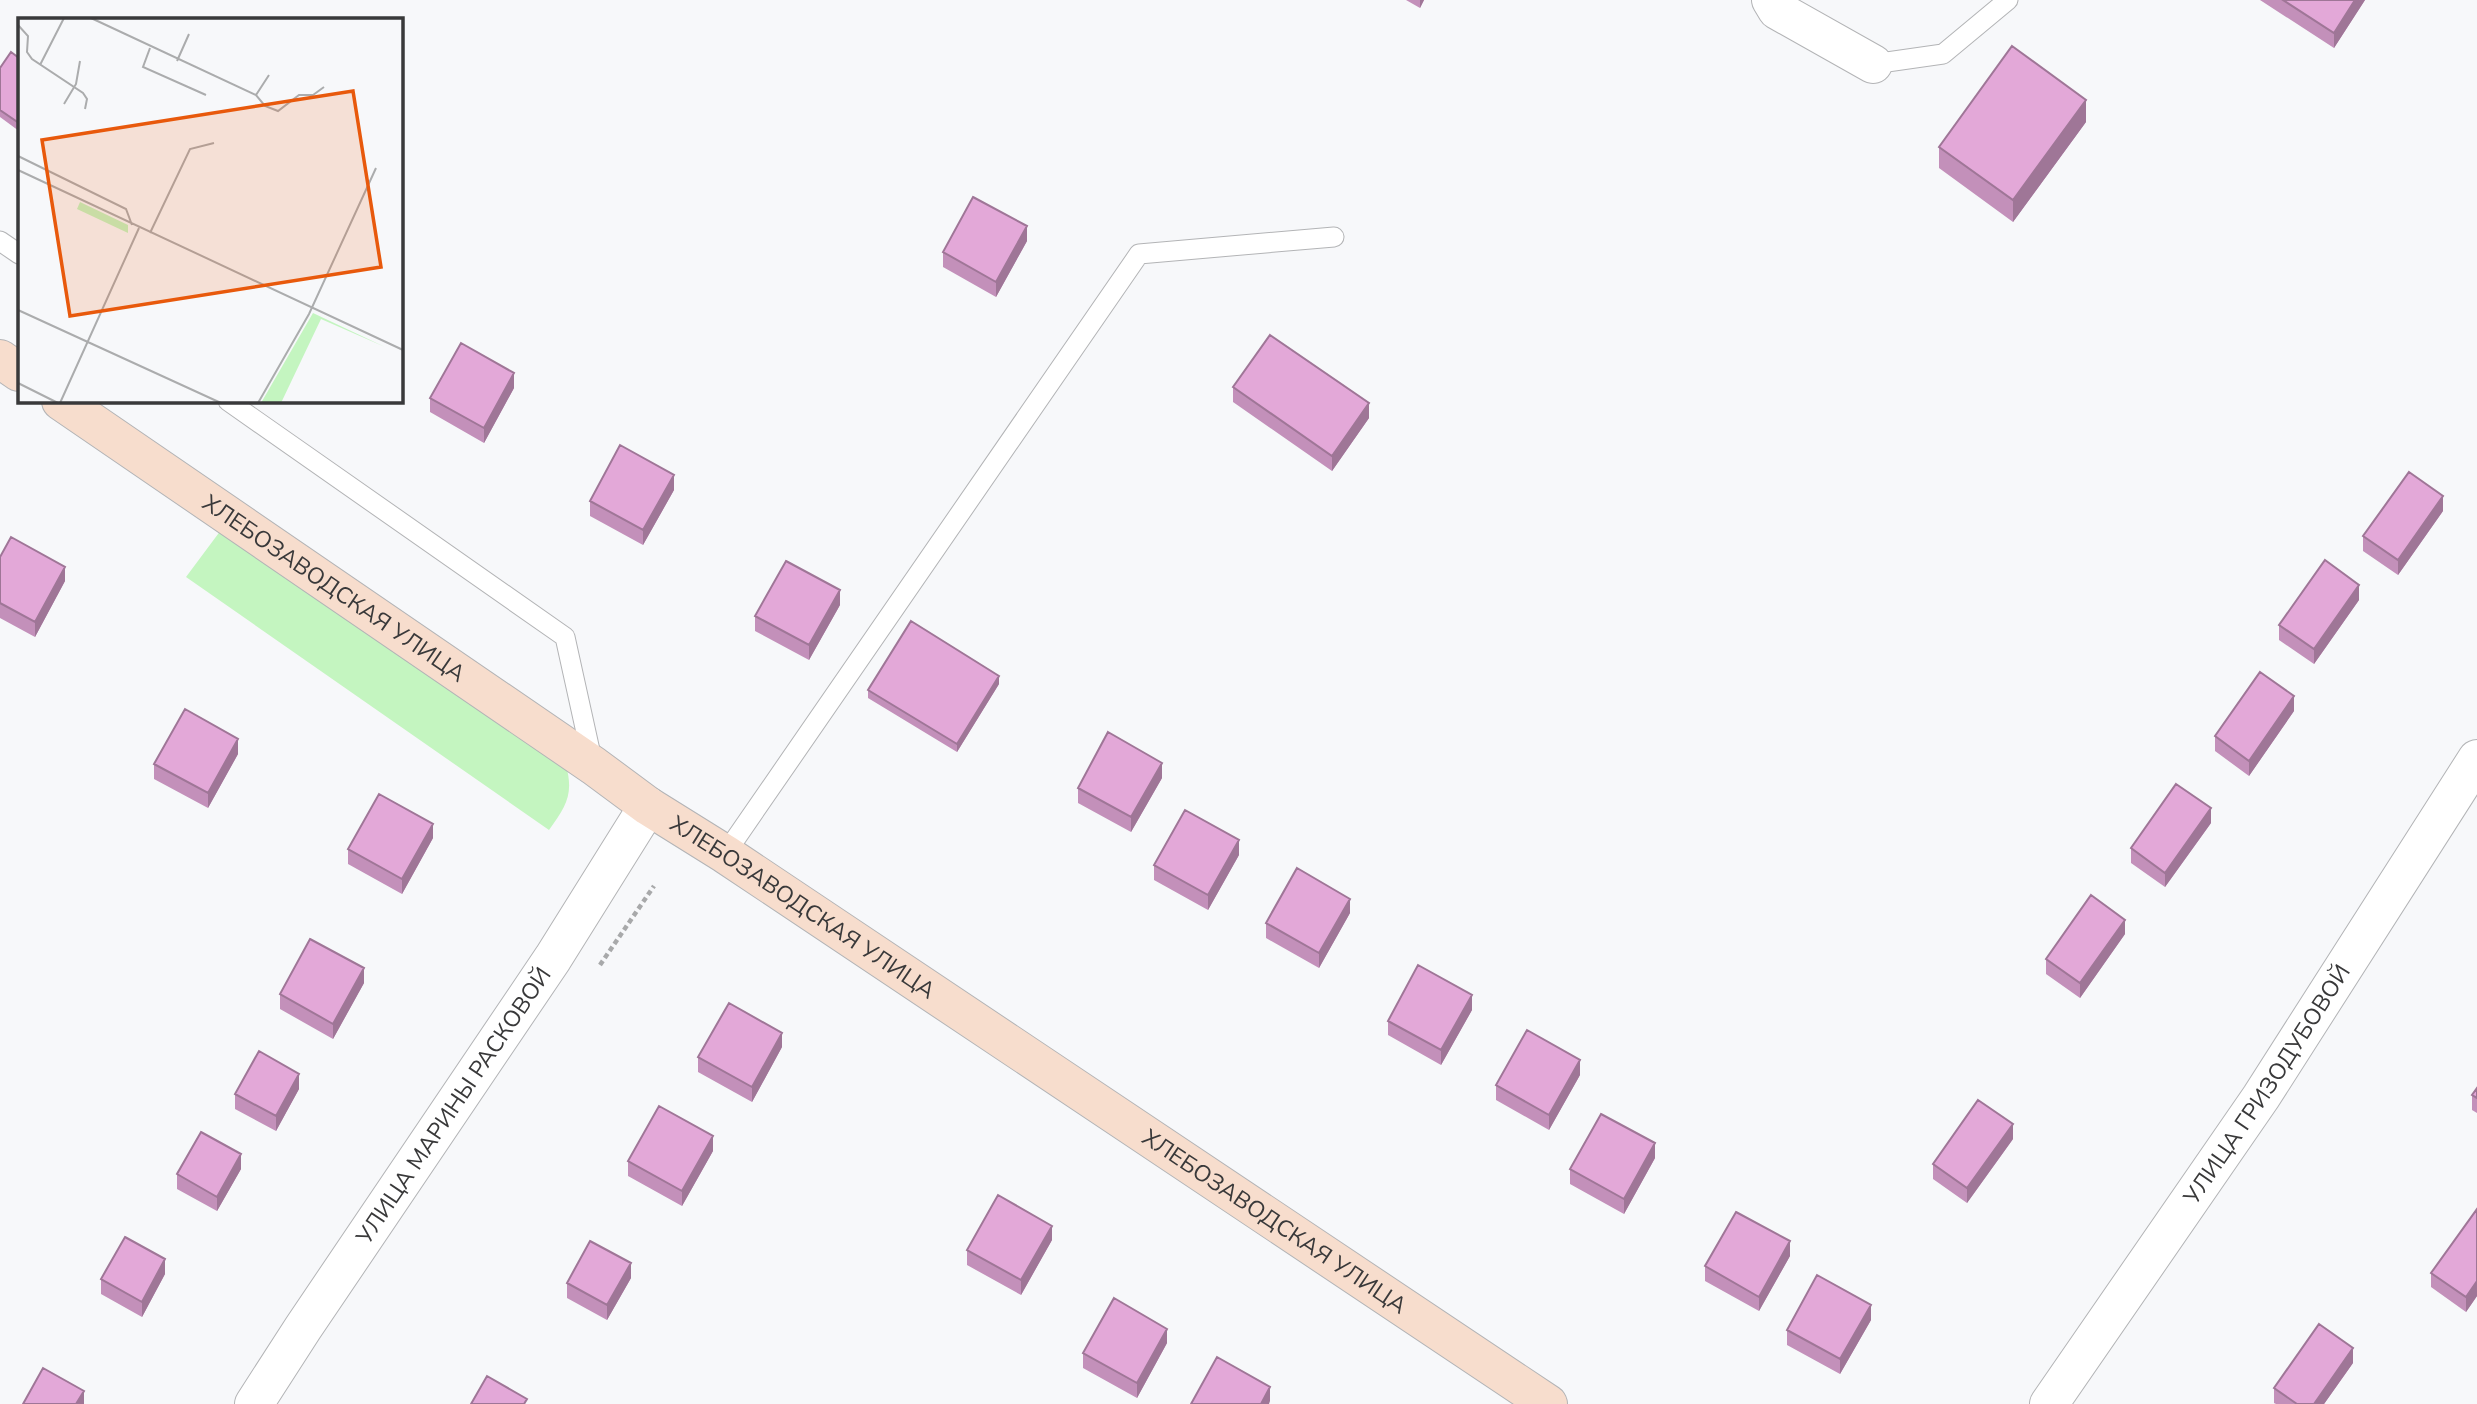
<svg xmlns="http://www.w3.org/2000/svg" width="2477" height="1404" font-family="'Nunito Sans',sans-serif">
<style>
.green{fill:#c4f5c0}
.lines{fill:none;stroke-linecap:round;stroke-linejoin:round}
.lane-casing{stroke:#b3b4b6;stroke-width:21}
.street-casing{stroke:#b3b4b6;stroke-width:40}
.secondary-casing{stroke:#b3b4b6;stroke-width:40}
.path{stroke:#a8a9aa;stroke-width:4.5;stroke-dasharray:5 3.5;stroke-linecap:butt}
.lane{stroke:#fff;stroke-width:19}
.street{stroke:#fff;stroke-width:38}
.secondary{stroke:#f7ddcd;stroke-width:38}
.wall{fill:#c390ba}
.shaded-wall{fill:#9f7697}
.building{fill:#e3a8d8;stroke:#9f7697;stroke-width:2}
.labels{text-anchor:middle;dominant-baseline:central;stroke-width:5;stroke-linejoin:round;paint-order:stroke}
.street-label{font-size:23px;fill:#39393a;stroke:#f7f8fa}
.inset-road{fill:none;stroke:#abacad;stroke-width:2}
.view{fill:#e8590c;fill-opacity:0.15;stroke:#e8590c;stroke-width:3.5}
.inset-edge{fill:none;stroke:#39393a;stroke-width:3.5}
</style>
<rect width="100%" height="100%" fill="#f7f8fa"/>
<path class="green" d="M221,530L566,765C574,795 566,806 549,830L186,577Z"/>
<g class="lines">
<defs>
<path id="lane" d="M1873,64L1943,54L2008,0
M0,241L19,254
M228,401L565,637L593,764
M725,854L1139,254L1334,237"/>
<g id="street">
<path d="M1771,0L1777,10L1873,64"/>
<path id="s1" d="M254,1404L303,1328L553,958L648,806"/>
<path id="s2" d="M2049,1404L2261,1097L2477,759"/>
</g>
<g id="secondary">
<path d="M0,359L19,372"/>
<path id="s3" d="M61,401L594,766L648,806L725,854L1548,1404"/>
</g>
</defs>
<use href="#lane" class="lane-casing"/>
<use href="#street" class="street-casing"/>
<use href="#secondary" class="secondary-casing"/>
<path class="path" d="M600,965L654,886"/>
<use href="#lane" class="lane"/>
<use href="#street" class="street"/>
<use href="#secondary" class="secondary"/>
</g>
<path class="wall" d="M1406,0H1424L1420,8Z
M2260,0H2365L2334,48Z
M19,58V131L0,117V68Z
M2086,122L2013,222L1939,168V147Z
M1027,241L996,297L943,267V252Z
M1233,387L1369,418L1332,471L1233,402Z
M514,388L484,443L430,412V398Z
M674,490L643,545L590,516V501Z
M2443,511L2398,575L2363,551V536Z
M0,557L65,581L35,637L0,618Z
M2359,600L2314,664L2279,640V625Z
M840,605L809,660L755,631V616Z
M999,684L957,752L868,698V690Z
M2294,711L2249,776L2215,751V736Z
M238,754L208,808L154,779V764Z
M1162,778L1131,832L1078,803V788Z
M2211,823L2165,887L2131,863V848Z
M433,838L402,894L348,864V849Z
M1239,855L1208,910L1154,880V865Z
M1350,913L1319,968L1266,938V923Z
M2125,934L2080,998L2046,974V959Z
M364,983L333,1039L280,1009V994Z
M1472,1010L1441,1065L1388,1035V1021Z
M782,1047L752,1102L698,1072V1057Z
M1580,1075L1549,1130L1496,1100V1085Z
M2477,1088V1113L2472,1110V1095Z
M299,1089L276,1131L235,1109V1094Z
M2013,1139L1967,1203L1933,1179V1164Z
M713,1151L682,1206L628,1176V1161Z
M1655,1158L1624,1214L1570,1184V1169Z
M241,1169L217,1211L177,1189V1174Z
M2477,1209V1296L2466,1312L2431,1287V1273Z
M1052,1240L1021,1295L967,1265V1250Z
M1790,1256L1759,1311L1705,1281V1266Z
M165,1274L142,1317L101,1294V1279Z
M631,1278L607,1320L567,1298V1283Z
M1871,1320L1840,1374L1787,1345V1330Z
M1167,1343L1137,1398L1083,1368V1353Z
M2353,1363L2324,1404H2276L2274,1403V1388Z"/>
<path class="shaded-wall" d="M1420,0H1424L1420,8Z
M2355,0H2365L2334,48V33Z
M2086,100V122L2013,222V200Z
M1027,226V241L996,297V282Z
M514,373V388L484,443V428Z
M1369,403V418L1332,471V456Z
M674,475V490L643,545V530Z
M2443,496V511L2398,575V560Z
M65,567V581L35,637V622Z
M2359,585V600L2314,664V649Z
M840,590V605L809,660V645Z
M999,676V684L957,752V744Z
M2294,696V711L2249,776V761Z
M238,739V754L208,808V793Z
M1162,763V778L1131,832V817Z
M2211,808V823L2165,887V873Z
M433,824V838L402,894V879Z
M1239,840V855L1208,910V895Z
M1350,899V913L1319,968V953Z
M2125,920V934L2080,998V983Z
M364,968V983L333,1039V1024Z
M1472,995V1010L1441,1065V1050Z
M782,1033V1047L752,1102V1087Z
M1580,1060V1075L1549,1130V1115Z
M299,1074V1089L276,1131V1116Z
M2013,1124V1139L1967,1203V1188Z
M713,1136V1151L682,1206V1191Z
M1655,1143V1158L1624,1214V1199Z
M241,1154V1169L217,1211V1197Z
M1052,1226V1240L1021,1295V1280Z
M1790,1241V1256L1759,1311V1297Z
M165,1259V1274L142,1317V1302Z
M631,1263V1278L607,1320V1305Z
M2477,1281V1296L2466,1312V1297Z
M1871,1305V1320L1840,1374V1359Z
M1167,1329V1343L1137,1398V1383Z
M2353,1348V1363L2324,1404H2314Z
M1270,1387V1401L1269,1404H1261Z
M84,1391V1404H76Z"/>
<path class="building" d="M2283,0H2355L2334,33Z
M2012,46L2086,100L2013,200L1939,147Z
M11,52L19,58V123L0,110V68Z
M973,197L1027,226L996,282L943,252Z
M1270,335L1369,403L1332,456L1233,387Z
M461,343L514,373L484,428L430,398Z
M620,445L674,475L643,530L590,501Z
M2409,472L2443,496L2398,560L2363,536Z
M11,537L65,567L35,622L0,603V557Z
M2325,560L2359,585L2314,649L2279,625Z
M786,561L840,590L809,645L755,616Z
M911,621L999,676L957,744L868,690Z
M2260,672L2294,696L2249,761L2215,736Z
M185,709L238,739L208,793L154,764Z
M1108,732L1162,763L1131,817L1078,788Z
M2176,784L2211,808L2165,873L2131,848Z
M379,794L433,824L402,879L348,849Z
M1185,810L1239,840L1208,895L1154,865Z
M1297,868L1350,899L1319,953L1266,923Z
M2091,895L2125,920L2080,983L2046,959Z
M310,939L364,968L333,1024L280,994Z
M1418,965L1472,995L1441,1050L1388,1021Z
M729,1003L782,1033L752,1087L698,1057Z
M1527,1030L1580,1060L1549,1115L1496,1085Z
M259,1051L299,1074L276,1116L235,1094Z
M2477,1088V1098L2472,1095Z
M1978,1100L2013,1124L1967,1188L1933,1164Z
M659,1106L713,1136L682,1191L628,1161Z
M1601,1114L1655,1143L1624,1199L1570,1169Z
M201,1132L241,1154L217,1197L177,1174Z
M998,1195L1052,1226L1021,1280L967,1250Z
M2477,1209V1281L2466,1297L2431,1273Z
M1736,1212L1790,1241L1759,1297L1705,1266Z
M125,1237L165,1259L142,1302L101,1279Z
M590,1241L631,1263L607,1305L567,1283Z
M1817,1275L1871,1305L1840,1359L1787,1330Z
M1114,1298L1167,1329L1137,1383L1083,1353Z
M2319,1324L2353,1348L2314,1404H2297L2274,1388Z
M1217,1357L1270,1387L1261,1404H1191Z
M43,1368L84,1391L76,1404H23Z
M487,1376L527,1399L524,1404H471Z"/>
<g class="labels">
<g class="street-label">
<text stroke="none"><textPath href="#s3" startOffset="331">ХЛЕБОЗАВОДСКАЯ УЛИЦА</textPath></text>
<text stroke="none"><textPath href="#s3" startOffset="898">ХЛЕБОЗАВОДСКАЯ УЛИЦА</textPath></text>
<text stroke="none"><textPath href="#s2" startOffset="387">УЛИЦА ГРИЗОДУБОВОЙ</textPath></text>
<text stroke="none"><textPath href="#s1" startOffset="359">УЛИЦА МАРИНЫ РАСКОВОЙ</textPath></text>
<text stroke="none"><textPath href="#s3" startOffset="1465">ХЛЕБОЗАВОДСКАЯ УЛИЦА</textPath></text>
</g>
</g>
<g transform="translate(18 18)">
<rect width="385" height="385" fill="#f7f8fa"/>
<path d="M62,184L110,207V215L59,191ZM295,295L367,329L303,301L263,385H243Z" fill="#c4f5c0"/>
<path class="inset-road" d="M73,0L238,77L247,88L260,93L281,77H295L306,69M0,7L10,18L9,34L14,41L65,75L69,81L67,91M132,30L125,49L188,77M159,43L171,16M22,47L46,0M238,77L251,57M46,86L58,66L62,43M0,138L108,191L114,207M0,152L385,332M132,215L172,131L196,125M0,292L203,385M0,365L40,385M42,385L121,210M240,385L291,296L358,150"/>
<path class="view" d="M335,73L363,249L52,298L24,122Z"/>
<rect width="385" height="385" class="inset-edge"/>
</g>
</svg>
